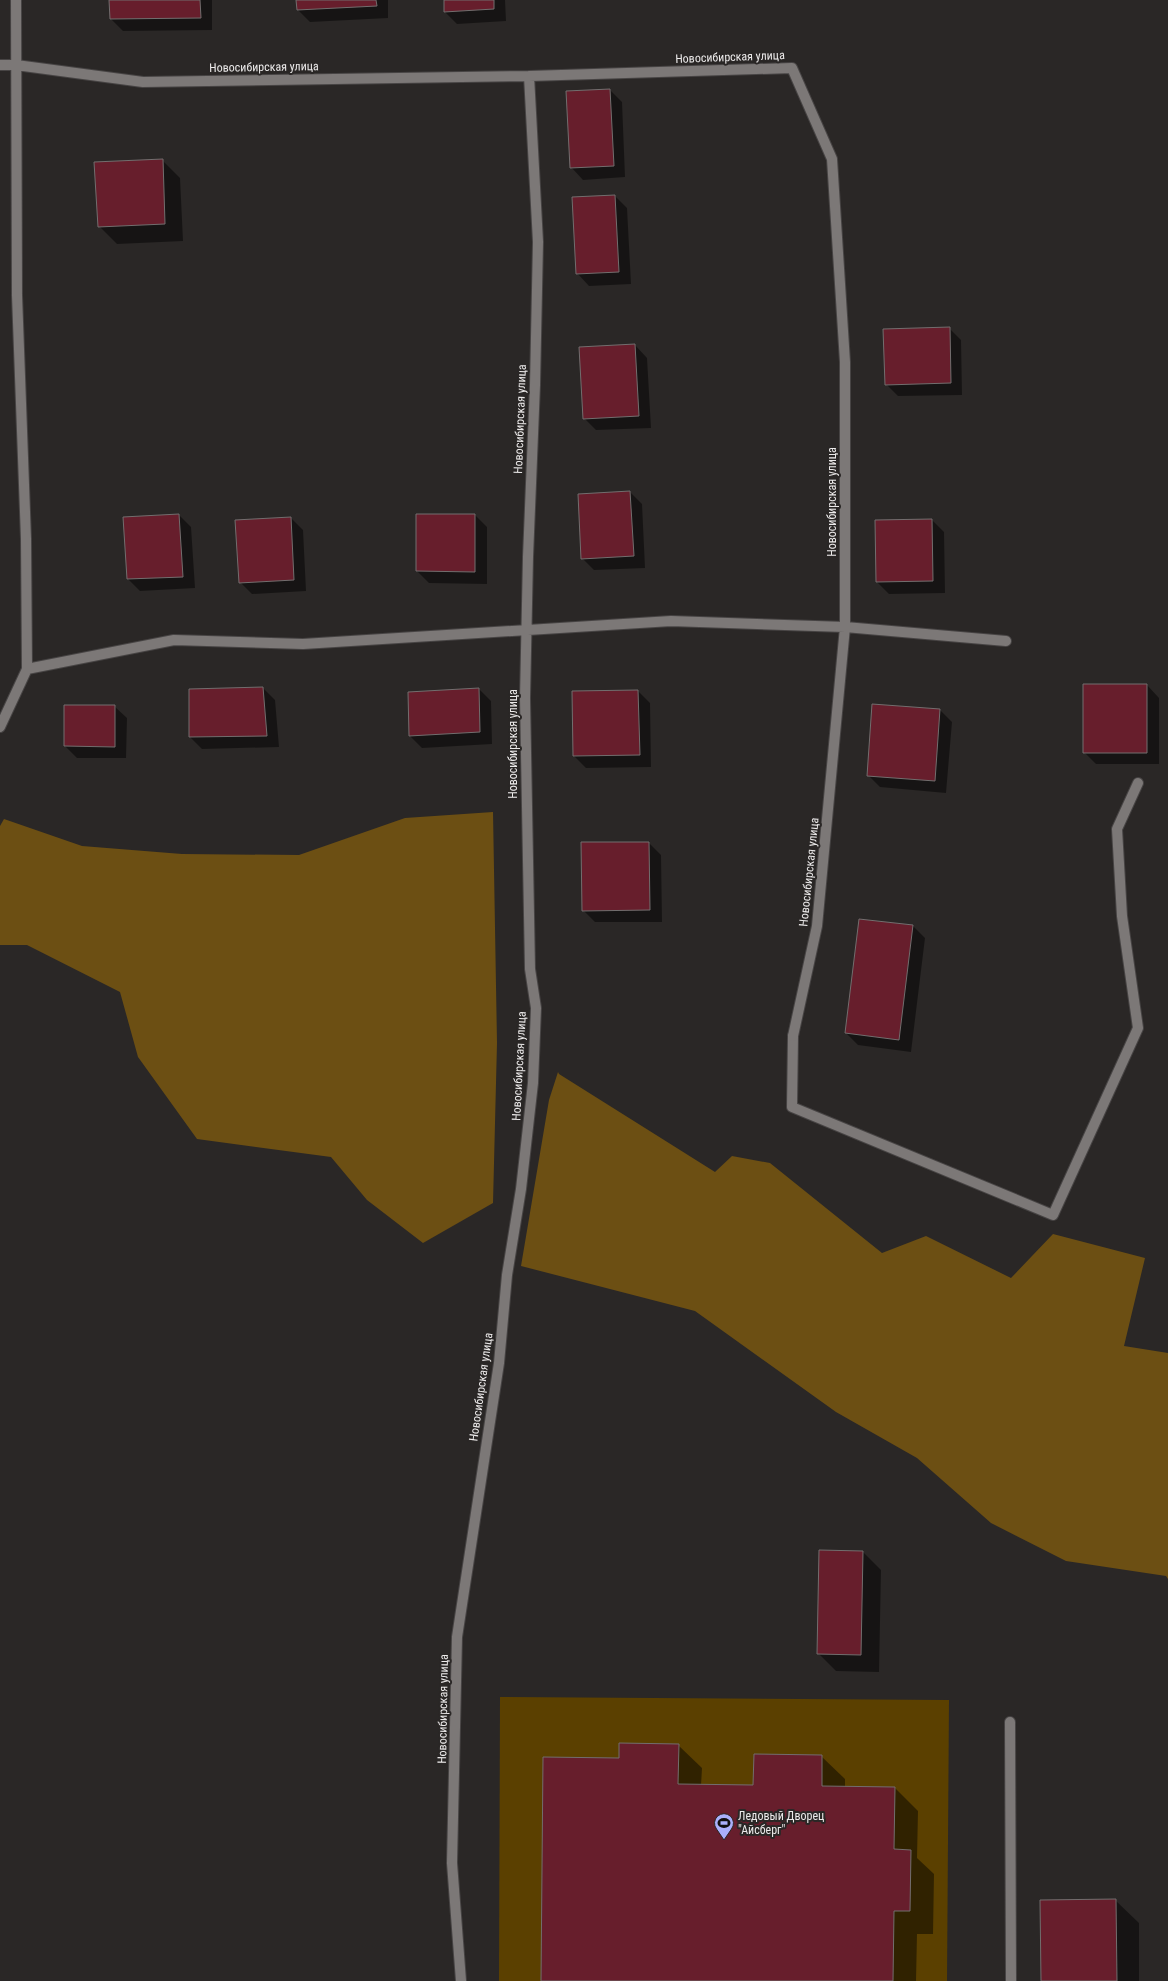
<svg xmlns="http://www.w3.org/2000/svg" width="1168" height="1981" font-family="'Roboto Condensed',sans-serif">
<style>
.green{fill:#5b4000}
.forest{fill:#6c4f13}
.shadow{fill:#0007}
.building{fill:#671e2c;stroke:#726e6e}
.lines{fill:none;stroke-linecap:round;stroke-linejoin:round}
.lane-casing{stroke:#474444;stroke-width:12}
.street-casing{stroke:#474444;stroke-width:12}
.lane{stroke:#7c7877;stroke-width:10}
.street{stroke:#7c7877;stroke-width:10}
.labels{text-anchor:middle;dominant-baseline:central;stroke-width:4;stroke-linejoin:round;paint-order:stroke}
.street-label{font-size:12px;fill:#eceaea;stroke:#2a2726}
.poi-label{font-size:12px;fill:#eceaea;stroke:#2a2726;text-anchor:start}
</style>
<rect width="100%" height="100%" fill="#2a2726"/>
<path class="green" d="M500,1697L949,1700L947,1981H499Z"/>
<path class="forest" d="M493,812L497,1043L493,1203L423,1243L367,1200L331,1157L197,1139L138,1057L120,992L27,945H0V826L4,819L82,846L182,854L299,855L405,818Z
M558,1072L559,1074L715,1172L732,1156L770,1163L882,1253L926,1236L1011,1278L1053,1234L1145,1258L1124,1346L1168,1353V1579L1166,1576L1066,1561L991,1523L917,1458L836,1412L695,1311L521,1266L549,1100Z"/>
<path class="shadow" d="M111,0H212V30L123,31L111,19Z
M297,0H388V18L310,22L298,10Z
M445,0H505L506,21L457,24L445,12Z
M610,90L622,102L625,177L583,180L571,167Z
M162,160L180,178L183,241L117,244L99,226Z
M615,196L627,208L631,284L589,286L577,273Z
M949,328L961,340L962,395L898,396L886,384Z
M635,345L647,358L651,428L596,430L584,418Z
M630,492L642,504L645,568L594,570L582,558Z
M179,515L191,527L195,588L140,591L128,579L124,518Z
M417,515H475L487,527V584L429,583L417,571Z
M291,518L303,530L306,591L252,594L240,582Z
M932,520L944,532L945,593L889,594L877,582Z
M1147,685L1159,698V764H1096L1084,752Z
M263,688L275,700L279,747L202,749L190,737Z
M479,689L491,701L492,744L422,748L410,736L409,693Z
M638,691L650,703L651,767L586,768L574,756Z
M65,706H114L127,718L126,758H77L65,746Z
M940,710L952,722L946,793L880,787L868,775Z
M649,843L661,855L662,922H595L583,910Z
M913,926L925,938L911,1052L858,1045L846,1033Z
M863,1552L881,1570L879,1672L836,1671L818,1653Z
M678,1745L702,1768L701,1786H754L821,1756L845,1779V1787L895,1788L918,1811L917,1858L934,1874L933,1934H917L916,1981H542L620,1759Z
M1115,1900L1139,1923V1981H1042Z"/>
<path class="building" d="M109,0H200L201,18L110,19Z
M296,0H376L377,6L297,10Z
M444,0H494V9L444,12Z
M610,89L614,166L570,168L566,91Z
M163,159L165,224L98,227L94,162Z
M615,195L619,272L576,274L572,197Z
M950,327L951,383L885,385L883,329Z
M635,344L639,416L583,419L579,347Z
M630,491L634,556L581,559L578,494Z
M179,514L183,577L127,579L123,517Z
M416,514H475V572L416,571Z
M291,517L294,580L239,583L235,520Z
M932,519L933,581L876,582L875,520Z
M1083,684H1147V753H1083Z
M263,687L267,736L189,737V689Z
M479,688L480,732L409,736L408,692Z
M638,690L640,755L573,756L572,691Z
M872,704L940,709L935,781L867,776Z
M64,705H115V747L64,746Z
M581,842H649L650,910L582,911Z
M859,919L913,925L899,1040L845,1033Z
M819,1550L863,1551L861,1655L817,1654Z
M619,1743L679,1744L678,1784L753,1785L754,1754L822,1755V1786L895,1787L894,1849L911,1850L910,1911H894L893,1981H541L543,1757L619,1758Z
M1116,1899L1117,1981H1041L1040,1900Z"/>
<g class="lines">
<defs>
<path id="lane" d="M793,1036L792,1107L1053,1215L1138,1028L1122,916L1117,829L1138,783
M1010,1722L1011,1981"/>
<path id="street" d="M0,65H16L143,82L529,76L792,68L832,159L845,362V627L817,926L793,1036
M27,669L174,640L303,644L671,621L845,627L1006,641
M0,727L27,669L26,539L17,295L16,0
M461,1981L452,1863L457,1637L499,1363L507,1275L521,1189L533,1083L536,1008L530,969L525,698L528,557L535,385L538,242L529,76"/>
</defs>
<use href="#lane" class="lane-casing"/>
<use href="#street" class="street-casing"/>
<use href="#lane" class="lane"/>
<use href="#street" class="street"/>
</g>
<defs>
<symbol id="stadium-pin" viewBox="-11 -11 22 30"><path d="M0 17L-7.5 6A9.5 9.5 0 1 1 7.5 6Z" fill="#aab0fb" stroke="#2a2726"/><path d="M0-5a6.5 5 0 1 0 0 10a6.5 5 0 1 0 0-10ZM-3.5-1.8h7v3.6h-7Z" fill="#111"/></symbol>
</defs>
<g fill-rule="evenodd">
<use href="#stadium-pin" x="713" y="1812" width="22" height="30"/>
</g>
<g class="labels">
<g class="street-label">
<text transform="translate(730 57) rotate(-2)">Новосибирская улица</text>
<text transform="translate(264 67) rotate(-1)">Новосибирская улица</text>
<text transform="translate(520 419) rotate(-88)">Новосибирская улица</text>
<text transform="translate(832 502) rotate(-90)">Новосибирская улица</text>
<text transform="translate(513 744) rotate(-90)">Новосибирская улица</text>
<text transform="translate(809 872) rotate(-84)">Новосибирская улица</text>
<text transform="translate(519 1066) rotate(-87)">Новосибирская улица</text>
<text transform="translate(481 1387) rotate(-82)">Новосибирская улица</text>
<text transform="translate(443 1709) rotate(-89)">Новосибирская улица</text>
</g>
<g class="poi-label">
<text x="738" y="1816">Ледовый Дворец<tspan x="738" dy="14">"Айсберг"</tspan></text>
</g>
</g>
</svg>
